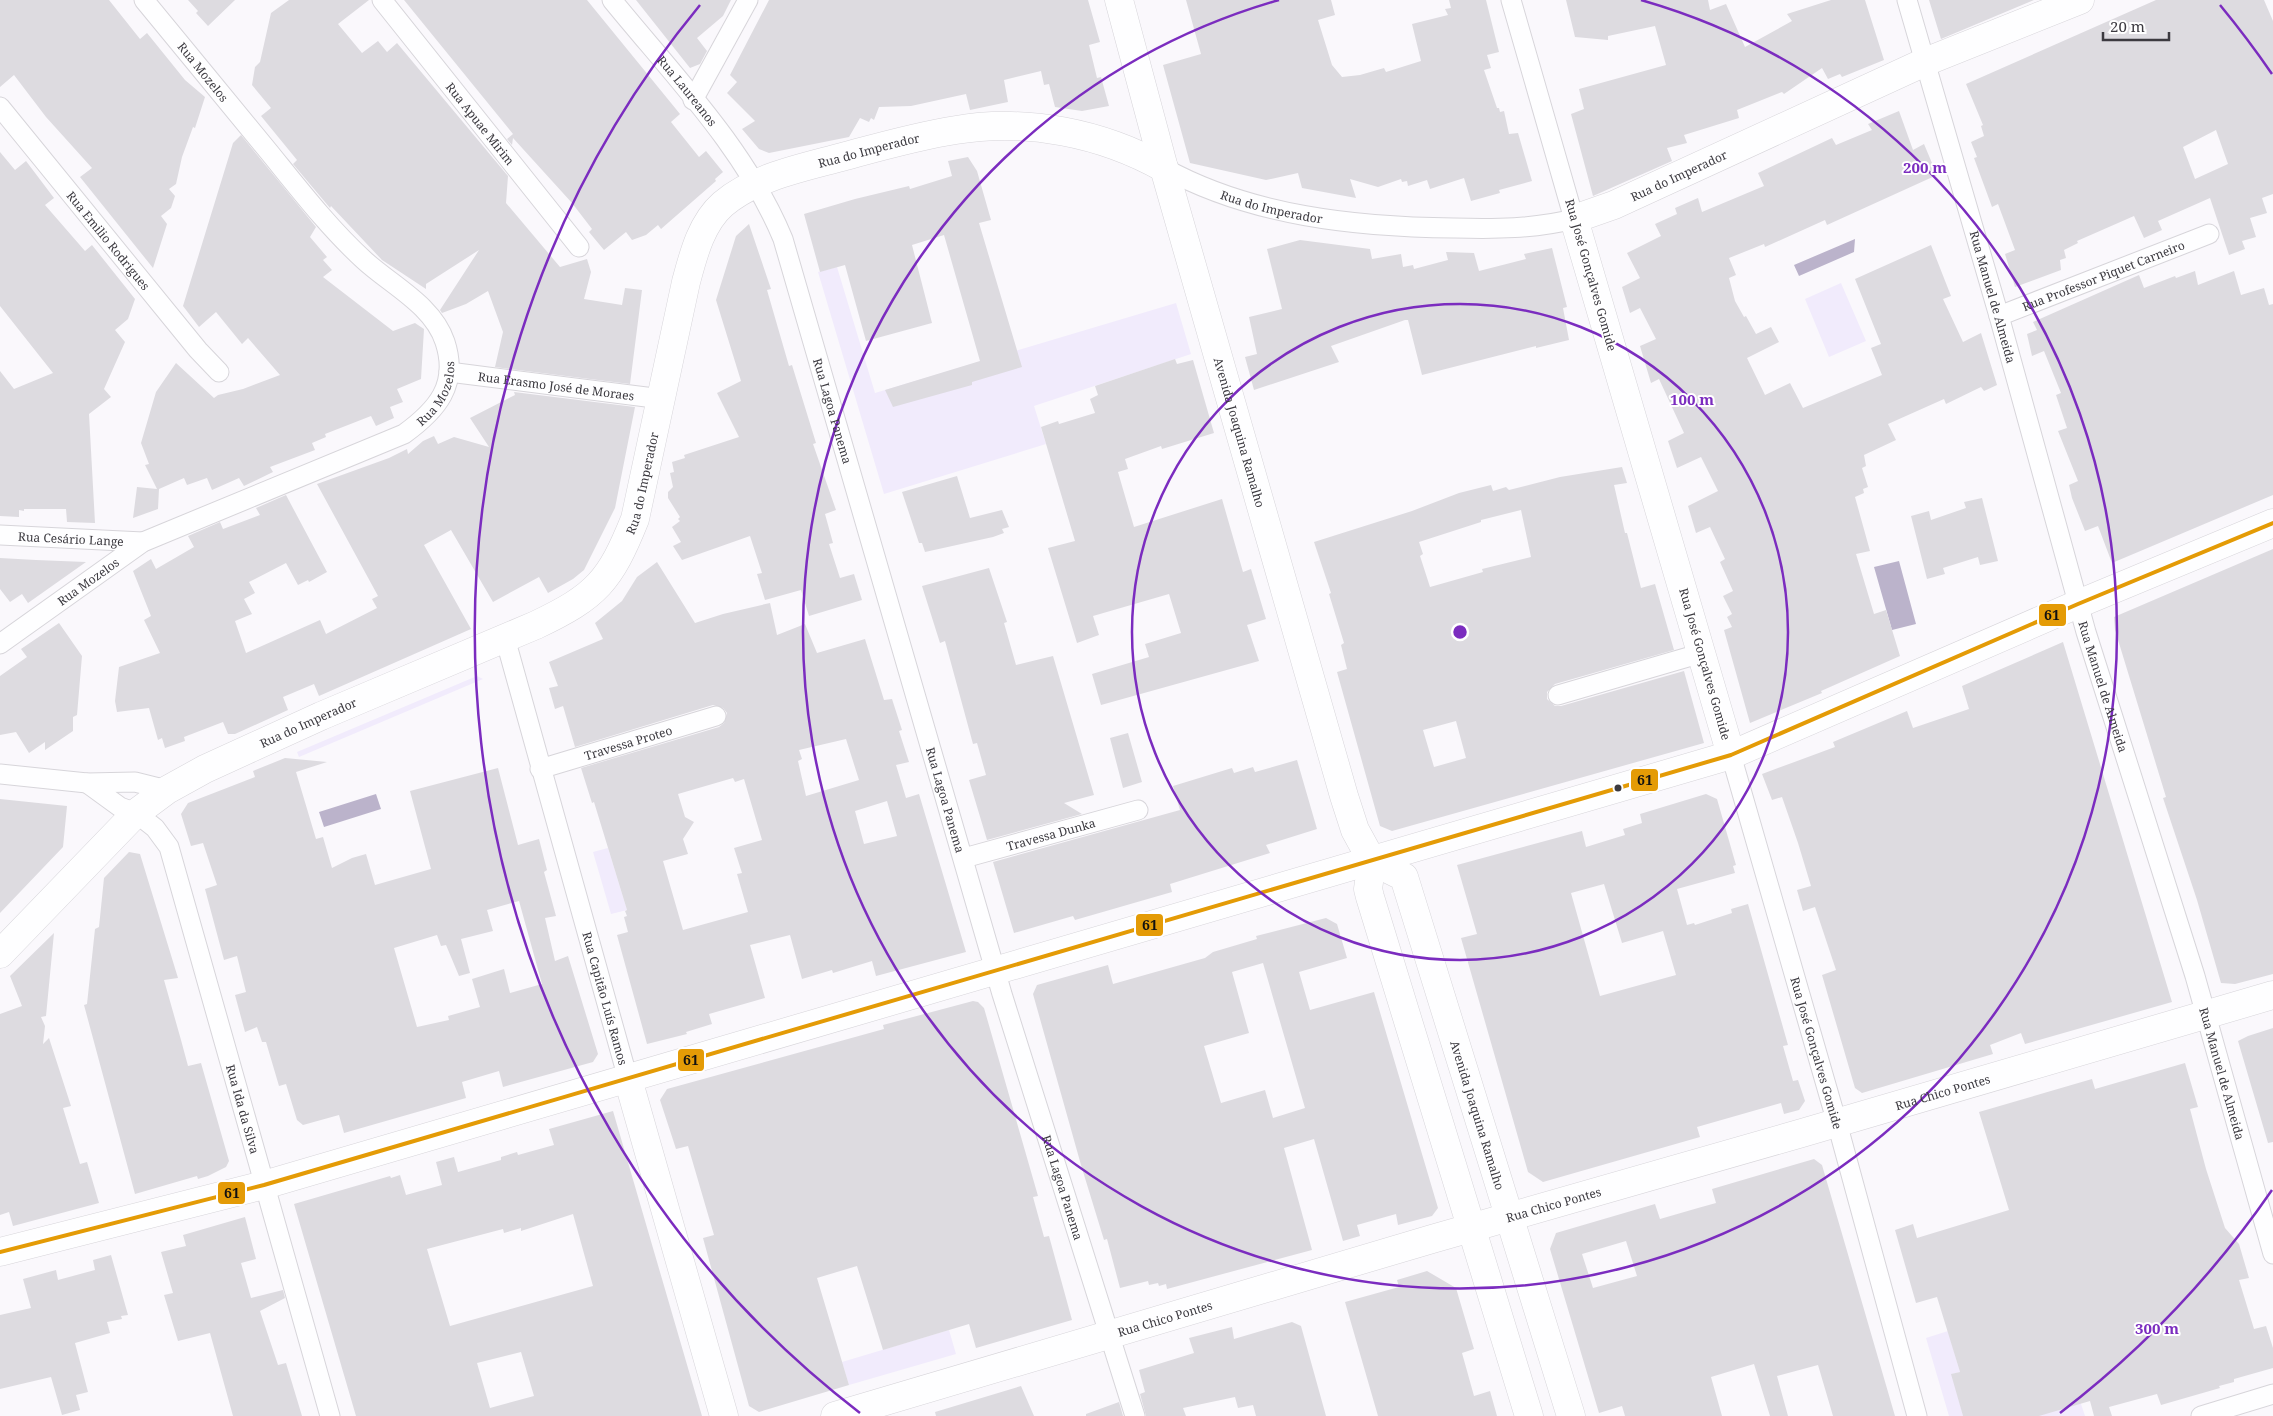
<svg xmlns="http://www.w3.org/2000/svg" width="2273" height="1416" font-family="'Noto Serif',serif">
<style>
.green{fill:#f1ebfc}
.water{fill:#bbb3cb}
.building{fill:#dddbe0;fill-rule:evenodd}
.lines{fill:none;stroke-linecap:round;stroke-linejoin:round}
.street-casing{stroke:#d7d5da;stroke-width:21}
.secondary-casing{stroke:#d7d5da;stroke-width:29}
.street{stroke:#fefeff;stroke-width:19}
.secondary{stroke:#fefeff;stroke-width:28}
.bus-1-casing{stroke:#fff;stroke-width:8}
.bus-1{stroke:#e49b06;stroke-width:4}
.ring{fill:none;stroke:#7b2cbf;stroke-width:2.5}
.bus-dot{fill:#3c3a40;stroke:#fff;stroke-width:2}
.labels{text-anchor:middle;dominant-baseline:central;stroke-width:4;stroke-linejoin:round;paint-order:stroke}
.street-label{font-size:12px;fill:#3c3a40;stroke:#fff}
.centre{fill:#7b2cbf;stroke:#fff;stroke-width:2.5}
.ring-label{font-size:15px;text-anchor:middle;font-weight:bold;fill:#7b2cbf;stroke:#fff;stroke-width:4;stroke-linejoin:round;paint-order:stroke}
.line-badge{stroke:#fff;stroke-width:2}
.pale-badge-label{font-size:14px;text-anchor:middle;font-weight:bold;fill:#111}
</style>
<rect width="100%" height="100%" fill="#faf8fc"/>
<path class="green" d="M837,267L875,393L1176,303L1191,354L1034,406L1046,444L884,494L818,272Z
M1841,283L1866,341L1829,357L1805,299Z
M477,676L483,679L299,757L297,752Z
M608,848L627,910L611,914L593,852Z
M2043,1266L2081,1404L2085,1416H2039Z
M949,1330L956,1354L849,1385L842,1362Z
M1948,1331L1960,1372L1952,1374L1963,1416H1949L1926,1338Z"/>
<path class="water" d="M1855,239L1854,252L1799,276L1794,265Z
M1899,561L1916,624L1892,630L1874,567Z
M376,794L381,809L324,827L319,812Z"/>
<path class="building" d="M0,0H109L140,39L147,33L185,80L205,97L195,128L193,127L182,157L176,184L169,189L175,196L171,208L161,216L167,224L153,268L80,177L92,168L46,117L14,75L0,87Z
M188,0H235L208,26L196,13L198,11Z
M289,0H369L338,24L362,53L378,41L387,52L397,43L508,176L506,203L560,267L587,259L591,272L584,299L622,305L625,288L642,290L630,384L495,367L503,332L488,291L466,304L442,313L440,310L479,250L426,284V289L382,260L331,206L330,208L293,164L297,160L261,116L271,108L252,85L255,67L260,62L271,13Z
M404,0H587L680,114L671,122L699,157L706,151L723,172L715,179L716,181L661,229L658,225L646,235L632,240L626,232L604,250L589,232L592,229L572,203L513,138L512,145L507,139L513,134Z
M636,0H731L723,16L697,38L707,51L700,64L690,68Z
M769,0H1088L1100,42L1089,45L1097,78L1101,77L1109,106L1082,111L1055,107L1049,84L1044,85L1041,71L1004,80L1008,102L970,110L966,94L911,106L879,107L874,120L871,118L869,122L860,118L849,137L769,153L759,149L742,129L755,121L727,93L737,82L730,75Z
M1186,0H1331L1335,15L1318,20L1332,65L1342,77L1360,75L1384,68L1386,72L1421,61L1412,24L1448,15L1445,9L1451,8L1449,0H1486L1499,52L1487,55L1491,68L1484,70L1497,108H1499L1500,112L1504,111L1509,134L1518,133L1532,181L1499,190L1500,193L1471,201L1464,178L1430,189L1427,180L1408,186L1407,181L1402,182L1401,179L1378,187L1350,179L1356,198L1302,188L1298,173L1266,180L1190,163L1163,65L1201,54Z
M1566,0H1708L1710,10L1726,4L1745,47L1792,21L1787,14L1831,0H1865L1884,60L1842,77L1840,74L1828,79L1822,68L1784,94L1782,92L1737,110L1739,118L1684,135L1687,143L1667,148L1672,161L1593,196L1571,114L1584,109L1579,89L1666,65L1655,26L1608,36V40L1575,37Z
M1929,0H2034L1941,39Z
M2156,0H2264L2273,21V194L2262,198L2267,213L2250,218L2256,237L2242,241L2245,249L2229,255L2210,198L2158,221L2162,230L2144,238L2134,216L2077,241L2078,243L2064,250L2066,258L2060,260L2061,270L2015,287L2005,254L2015,250L1998,204L1992,207L1974,158L1977,157L1971,142L1984,136L1981,126L1983,125L1966,84ZM2216,130L2228,164L2195,179L2183,147Z
M1899,111L1913,150L1924,144L1937,175L1827,225L1825,220L1765,247L1764,244L1729,258L1736,275L1729,278L1735,301L1744,317L1746,316L1756,334L1771,327L1779,342L1747,358L1765,395L1790,383L1803,408L1882,375L1871,348L1881,344L1855,279L1931,245L1951,296L1943,299L1963,342L1981,333L1997,385L1984,391L1981,387L1946,404L1944,399L1888,424L1896,440L1864,455L1866,466L1862,468L1868,487L1863,489L1864,493L1855,497L1870,551L1856,554L1874,614L1886,610L1900,656L1821,691L1822,693L1750,723L1724,630L1732,627L1727,617L1732,614L1723,596L1733,591L1720,562L1725,559L1710,527L1696,533L1688,506L1718,491L1701,457L1677,468L1668,441L1684,433L1659,379L1651,383L1640,346L1656,339L1640,308L1630,313L1622,287L1640,278L1627,253L1661,236L1655,224L1677,214L1675,208L1698,198L1702,212L1764,186L1758,173L1832,138L1836,145L1872,130L1868,124Z
M241,135L316,227L310,237L327,257L323,260L332,270L323,277L393,331L415,323L424,329L421,379L397,389L403,402L390,407L394,418L376,426L371,416L325,434L326,437L312,443L315,450L270,467L273,472L244,486L239,478L212,490L207,478L187,485L184,478L159,489L158,509L133,518L137,487L157,489L145,465L149,464L141,443L156,392L176,363L214,398L218,395L243,389L280,375L248,338L242,344L216,312L199,327L183,306L233,143Z
M0,152L15,170L26,161L54,198L45,205L85,251L92,245L135,299L128,319L115,330L125,342L104,389L111,397L89,414L95,523L67,522L66,509H24V511L19,510V517L0,516V371L14,389L53,373L0,306Z
M968,157L977,171L991,220L979,223L1022,367L972,382V385L893,407L885,390L980,361L944,235L912,245L932,323L866,341L845,265L820,272L804,214L855,199L909,186L910,189L952,176L948,161Z
M749,224L771,289L767,290L789,366L792,365L816,443L813,444L836,510L825,514L833,543L829,544L840,578L854,574L862,600L809,616L801,590L765,600L757,574L762,573L750,536L682,560L673,546L681,542L672,527L680,521L678,519L680,517L668,498V492L673,487L670,473L674,472L672,462L685,458L684,455L739,437L717,393L741,381L716,300L736,236Z
M1300,240L1370,249L1372,259L1401,254L1403,267L1413,265L1414,269L1448,260L1446,252L1474,253L1479,271L1526,259L1524,254L1552,248L1567,307L1563,308L1569,340L1536,348V346L1422,375L1408,320H1405L1331,346L1339,362L1254,390L1245,357L1257,354L1249,317L1282,309L1267,249Z
M2195,271L2198,285L2234,271L2241,295L2264,288L2269,305L2273,304V495L2112,563L2098,526L2085,531L2072,498L2069,485L2078,481L2058,431L2067,428L2056,395L2061,393L2044,351L2032,356L2027,334L2037,330L2033,322L2139,275L2144,288L2175,276L2176,278Z
M1175,359L1177,364L1193,360L1214,433L1162,449L1161,446L1125,459L1128,469L1118,472L1134,527L1222,499L1243,572L1251,569L1266,619L1247,625L1259,661L1101,705L1092,674L1149,657L1145,644L1181,633L1169,594L1093,616L1099,635L1077,643L1048,548L1075,541L1041,427L1058,421L1059,424L1095,413L1090,399L1098,395L1095,386Z
M514,392L635,407L615,508L584,570L573,579L548,593L539,577L493,602L451,530L424,545L471,629L319,696L314,684L283,697L288,710L235,734H228L223,722L184,737L185,741L165,748L162,738L158,740L149,708L117,712L115,701L119,667L160,653L144,620L151,616L133,571L151,559L156,569L194,547L188,536L220,522L223,529L260,515L256,508L286,495L327,572L309,582L308,580L298,585L286,563L249,582L255,593L244,599L252,614L235,621L246,653L320,620L326,634L377,608L372,599L378,596L317,484L389,458L407,449L408,454L423,441L434,436L438,444L454,437L489,447L470,418L515,395Z
M1622,467L1627,483L1614,485L1625,533H1627L1641,588L1655,584L1674,650L1555,684L1547,692V699L1555,706H1561L1684,671L1704,743L1392,831L1380,826L1337,672L1347,669L1341,645L1344,643L1329,594L1331,593L1314,542L1412,511L1459,493L1491,485L1493,491L1506,487L1509,490L1560,477ZM1521,510L1531,557L1482,569L1483,572L1430,587L1420,556L1423,554L1419,542L1481,522V520ZM1456,721L1466,758L1434,767L1423,730Z
M957,476L970,518L1002,510L1009,527L1002,529L1004,533L993,537L925,552L922,543H919L902,492Z
M1982,498L1998,561L1980,565L1978,557L1943,568L1945,574L1927,579L1911,516L1929,511L1931,520L1966,508L1964,502Z
M2273,549V974L2235,984L2221,983L2197,900L2163,798L2166,797L2115,630L2114,617Z
M0,558L36,560L86,562L28,603L22,594L10,602L0,589Z
M657,562L695,623L723,614L770,603L777,635L805,624L817,653L865,639L884,700L892,699L902,730L899,731L909,762L896,765L906,798L919,794L966,952L876,976L872,961L833,973L832,970L802,979L790,935L750,945L765,998L709,1014L712,1024L686,1032L687,1034L647,1044L617,935L628,932L624,917L627,916L625,911L627,910L594,802L592,803L581,768L719,727L724,723L727,713L723,708L713,705L575,747L563,706L555,709L549,688L558,686L549,662L603,639L595,623L622,601L637,577ZM846,739L859,780L806,796L798,761L802,759L799,750ZM733,778L735,782L744,779L762,840L734,848L742,873L737,874L748,912L683,930L663,861L688,854L683,839L694,822L685,817L678,794ZM887,801L897,836L864,844L855,811Z
M989,568L1007,622L1004,623L1016,665L1053,656L1094,795L1064,803L1082,814L987,840L969,780L986,775L977,743L973,744L945,641L940,643L922,586Z
M59,623L82,656L77,715L73,717V731L45,750V742L29,753L16,732L0,735V676L27,657L21,649Z
M2063,642L2172,1002L2025,1044L2021,1033L1990,1045L1993,1054L1862,1093L1855,1088L1822,975L1836,970L1815,907L1803,911L1797,890L1811,886L1798,843L1782,797L1772,800L1762,774L1835,747L1833,742L1907,711L1913,728L1969,709L1962,686Z
M1128,733L1142,782L1123,788L1110,738Z
M285,758L327,762L296,772L316,839L323,837L332,868L352,858L366,854L375,885L431,869L410,791L498,768L518,845L539,839L547,870L544,872L556,916L545,918L555,961L568,956L598,1054L593,1062L503,1087L499,1071L462,1082L466,1098L344,1133L339,1115L303,1125L297,1120L286,1084L279,1086L266,1042H262L257,1027L245,1032L235,995L246,992L237,956L224,960L205,889L217,885L203,843L191,846L181,814L188,803L255,777L253,771ZM519,901L542,984L510,993L504,969L472,979L480,1007L448,1016L449,1020L417,1027L394,948L437,935L441,946L446,945L459,976L470,973L461,939L493,931L487,910Z
M1297,760L1317,829L1266,845L1270,853L1170,884L1172,892L1075,920L1073,916L1014,933L993,862L1180,810L1173,786L1232,768L1234,773L1253,767L1255,772Z
M1706,794L1717,799L1736,865L1733,866L1735,873L1677,889L1687,925L1694,923L1695,925L1732,913L1731,909L1748,904L1788,1045L1783,1046L1793,1081L1798,1080L1805,1101L1799,1110L1784,1114L1781,1103L1697,1127L1700,1137L1543,1182L1528,1172L1461,938L1477,934L1457,865L1582,831L1586,847L1625,835L1623,829L1642,823L1640,814ZM1604,884L1622,943L1663,931L1676,975L1600,996L1571,893Z
M0,799L67,806L63,847L0,913Z
M129,852L140,854L178,978L164,980L181,1040L188,1066L201,1063L229,1161L226,1167L208,1176L198,1179L197,1176L135,1194L84,1005L87,1004L95,929L99,927L104,878Z
M1326,918L1337,924L1347,958L1299,972L1310,1010L1374,992L1438,1208L1432,1216L1398,1225L1396,1214L1357,1225L1360,1236L1343,1241L1314,1139L1284,1148L1312,1250L1167,1289L1166,1284L1159,1286L1158,1283L1149,1285L1148,1281L1120,1288L1107,1239L1104,1240L1081,1165L1033,994L1037,985L1108,965L1113,984L1205,958L1213,952L1257,939L1256,936ZM1263,963L1305,1108L1273,1118L1265,1090L1221,1103L1204,1046L1249,1033L1232,972Z
M54,933L46,1016L41,1017L45,1026L43,1044L49,1038L71,1106L63,1108L80,1164L87,1162L99,1203L13,1226L9,1212L0,1215V1014L22,1006L10,976Z
M973,1001L978,1002L984,1008L1038,1196L1033,1197L1044,1237L1049,1236L1072,1320L976,1348L969,1324L883,1350L857,1266L817,1278L849,1385L759,1412L749,1406L703,1238L714,1235L688,1146L676,1149L660,1100L667,1089L884,1029L883,1025Z
M2273,1028V1142L2268,1143L2238,1041L2248,1036Z
M2185,1063L2198,1107L2190,1109L2206,1169L2225,1228L2239,1244L2249,1278L2239,1280L2254,1329L2266,1326L2273,1348V1368L2234,1379V1382L2219,1386L2220,1388L2161,1405L2157,1394L2109,1407L2112,1416H2094L2090,1401L2039,1416H1963L1951,1374L1960,1372L1937,1297L1916,1303L1895,1230L1913,1224L1917,1238L2009,1210L1979,1112L2092,1079L2095,1089Z
M613,1111L702,1416H356L294,1204L390,1176L391,1178L400,1175L406,1195L442,1185L436,1162L454,1157L458,1172L501,1160V1157L517,1152L518,1155L554,1145L549,1129ZM573,1214L593,1286L450,1326L427,1249L503,1229L504,1233L521,1228V1231ZM521,1352L534,1396L490,1408L477,1363Z
M1814,1159L1822,1165L1895,1416H1833L1818,1365L1777,1376L1788,1416H1770L1754,1364L1711,1377L1722,1416H1625L1622,1406L1599,1413L1550,1249L1556,1233L1655,1204L1660,1219L1698,1208L1716,1203L1712,1189ZM1626,1241L1637,1276L1593,1288L1582,1254Z
M245,1217L256,1259L241,1263L251,1298L283,1290L285,1298L260,1311L278,1365L286,1363L302,1416H233L210,1333L178,1341L164,1295L173,1293L161,1252L186,1246L183,1235Z
M111,1255L128,1315L121,1316L122,1319L107,1322L110,1333L75,1343L88,1392L76,1395L80,1410L62,1415L51,1377L0,1389V1315L31,1308L23,1279L56,1270L58,1280L95,1270L93,1260Z
M1427,1271L1456,1288L1474,1349L1462,1353L1474,1396L1490,1391L1497,1416H1378L1345,1302L1399,1287L1397,1280Z
M1292,1322L1301,1326L1326,1416H1256L1253,1405L1238,1408L1235,1397L1183,1408L1186,1416H1146L1140,1394L1145,1392L1139,1370L1194,1353L1189,1338L1232,1327L1234,1339Z
M1021,1386L1034,1416H936L935,1412Z
M1119,1402L1123,1416H1086V1414Z"/>
<g class="lines">
<defs>
<g id="street">
<path id="s1" d="M382,0L579,247"/>
<path id="s2" d="M612,0C673,75 746,149 783,239L1002,994L1135,1416"/>
<path id="s3" d="M1907,0L1999,316L2086,632L2195,976L2273,1254"/>
<path d="M693,100L748,0"/>
<path id="s4" d="M0,107L198,350L219,372"/>
<path id="s5" d="M1164,168C1251,216 1356,227 1454,228C1495,229 1534,229 1574,219L1511,0"/>
<path id="s6" d="M1999,316L2209,234"/>
<path id="s7" d="M449,372L662,399"/>
<path id="s8" d="M0,535L143,542"/>
<path id="s9" d="M505,638L628,1079"/>
<path id="s10" d="M0,644L143,542L404,434C437,410 459,385 445,342C433,305 391,285 364,260C329,228 299,189 269,152C227,101 186,51 144,0"/>
<path d="M1558,695L1702,653"/>
<path id="s11" d="M1731,755L1837,1123L1917,1416"/>
<path id="s12" d="M540,769L716,716"/>
<path d="M0,774L87,783L135,782L167,790"/>
<path id="s13" d="M87,783L120,807L136,813L155,828L169,847L330,1416"/>
<path id="s14" d="M964,858L1138,810"/>
<path d="M2201,1416L2273,1394"/>
</g>
<g id="secondary">
<path id="s15" d="M1119,0L1164,168L1344,796L1355,830L1372,861L1368,889L1370,897L1529,1416"/>
<path id="s16" d="M1731,755L1574,219L1614,205L1925,62L2080,0"/>
<path id="s17" d="M1372,861L1404,877L1571,1416"/>
<path id="s18" d="M0,954L136,813L167,790L205,769L321,716L536,625C597,596 610,581 635,519L686,282C693,256 701,223 723,204C755,177 801,168 842,157C879,147 917,136 956,130C1026,118 1102,133 1164,168"/>
<path d="M628,1079L724,1416"/>
<path d="M0,1252L264,1185L1731,755L2078,604L2273,523"/>
<path id="s19" d="M835,1416L1432,1239L1802,1133L2273,995"/>
</g>
</defs>
<use href="#street" class="street-casing"/>
<use href="#secondary" class="secondary-casing"/>
<use href="#street" class="street"/>
<use href="#secondary" class="secondary"/>
<defs>
<path id="bus-1" d="M0,1252L264,1185L1731,755L2078,604L2273,523"/>
</defs>
<use href="#bus-1" class="bus-1-casing"/>
<use href="#bus-1" class="bus-1"/>
</g>
<g class="ring">
<circle cx="1460" cy="632" r="328"/>
<path d="M1641 0A657 657 0 1 1 1279 0"/>
<path d="M2272 1190A985 985 0 0 1 2060 1413M860 1413A985 985 0 0 1 700 5M2220 5A985 985 0 0 1 2272 74"/>
</g>
<circle class="bus-dot" cx="1618" cy="788" r="4.5"/>
<g class="labels">
<g class="street-label">
<text transform="translate(203 72) rotate(51)">Rua Mozelos</text>
<text stroke="none"><textPath href="#s2" startOffset="118">Rua Laureanos</textPath></text>
<text stroke="none"><textPath href="#s1" startOffset="158">Rua Apuae Mirim</textPath></text>
<text stroke="none"><textPath href="#s18" startOffset="1276">Rua do Imperador</textPath></text>
<text stroke="none"><textPath href="#s16" startOffset="672">Rua do Imperador</textPath></text>
<text stroke="none"><textPath href="#s5" startOffset="115">Rua do Imperador</textPath></text>
<text stroke="none"><textPath href="#s4" startOffset="172">Rua Emilio Rodrigues</textPath></text>
<text transform="translate(1591 275) rotate(74)">Rua José Gonçalves Gomide</text>
<text stroke="none"><textPath href="#s6" startOffset="112">Rua Professor Piquet Carneiro</textPath></text>
<text stroke="none"><textPath href="#s3" startOffset="309">Rua Manuel de Almeida</textPath></text>
<text stroke="none"><textPath href="#s7" startOffset="108">Rua Erasmo José de Moraes</textPath></text>
<text stroke="none"><textPath href="#s10" startOffset="512">Rua Mozelos</textPath></text>
<text stroke="none"><textPath href="#s2" startOffset="474">Rua Lagoa Panema</textPath></text>
<text stroke="none"><textPath href="#s15" startOffset="449">Avenida Joaquina Ramalho</textPath></text>
<text stroke="none"><textPath href="#s18" startOffset="826">Rua do Imperador</textPath></text>
<text stroke="none"><textPath href="#s8" startOffset="71">Rua Cesário Lange</textPath></text>
<text stroke="none"><textPath href="#s10" startOffset="108">Rua Mozelos</textPath></text>
<text transform="translate(1705 664) rotate(74)">Rua José Gonçalves Gomide</text>
<text stroke="none"><textPath href="#s3" startOffset="714">Rua Manuel de Almeida</textPath></text>
<text stroke="none"><textPath href="#s18" startOffset="391">Rua do Imperador</textPath></text>
<text stroke="none"><textPath href="#s12" startOffset="92">Travessa Proteo</textPath></text>
<text stroke="none"><textPath href="#s2" startOffset="879">Rua Lagoa Panema</textPath></text>
<text stroke="none"><textPath href="#s14" startOffset="90">Travessa Dunka</textPath></text>
<text stroke="none"><textPath href="#s9" startOffset="374">Rua Capitão Luís Ramos</textPath></text>
<text stroke="none"><textPath href="#s11" startOffset="310">Rua José Gonçalves Gomide</textPath></text>
<text stroke="none"><textPath href="#s3" startOffset="1119">Rua Manuel de Almeida</textPath></text>
<text stroke="none"><textPath href="#s19" startOffset="1154">Rua Chico Pontes</textPath></text>
<text stroke="none"><textPath href="#s13" startOffset="378">Rua Ida da Silva</textPath></text>
<text stroke="none"><textPath href="#s17" startOffset="285">Avenida Joaquina Ramalho</textPath></text>
<text stroke="none"><textPath href="#s2" startOffset="1284">Rua Lagoa Panema</textPath></text>
<text stroke="none"><textPath href="#s19" startOffset="749">Rua Chico Pontes</textPath></text>
<text stroke="none"><textPath href="#s19" startOffset="344">Rua Chico Pontes</textPath></text>
</g>
</g>
<circle cx="1460" cy="632" r="8" class="centre"/>
<g class="ring-label">
<text x="1925" y="173">200 m</text>
<text x="1692" y="405">100 m</text>
<text x="2157" y="1334">300 m</text>
</g>
<g class="line-badge">
<rect x="2038" y="603" width="29" height="24" rx="5" fill="#e49b06"/>
<rect x="1630" y="768" width="29" height="24" rx="5" fill="#e49b06"/>
<rect x="1135" y="913" width="29" height="24" rx="5" fill="#e49b06"/>
<rect x="677" y="1048" width="28" height="24" rx="5" fill="#e49b06"/>
<rect x="217" y="1181" width="29" height="24" rx="5" fill="#e49b06"/>
</g>
<g class="pale-badge-label">
<text x="2052" y="620">61</text>
<text x="1645" y="785">61</text>
<text x="1150" y="930">61</text>
<text x="691" y="1065">61</text>
<text x="232" y="1198">61</text>
</g>
<path d="M2103 32v8h66v-8" fill="none" stroke="#3c3a40" stroke-width="2.5"/>
<text x="2110" y="32" font-size="15" fill="#3c3a40" stroke="#ffffff" stroke-width="4" paint-order="stroke">20 m</text>
</svg>
